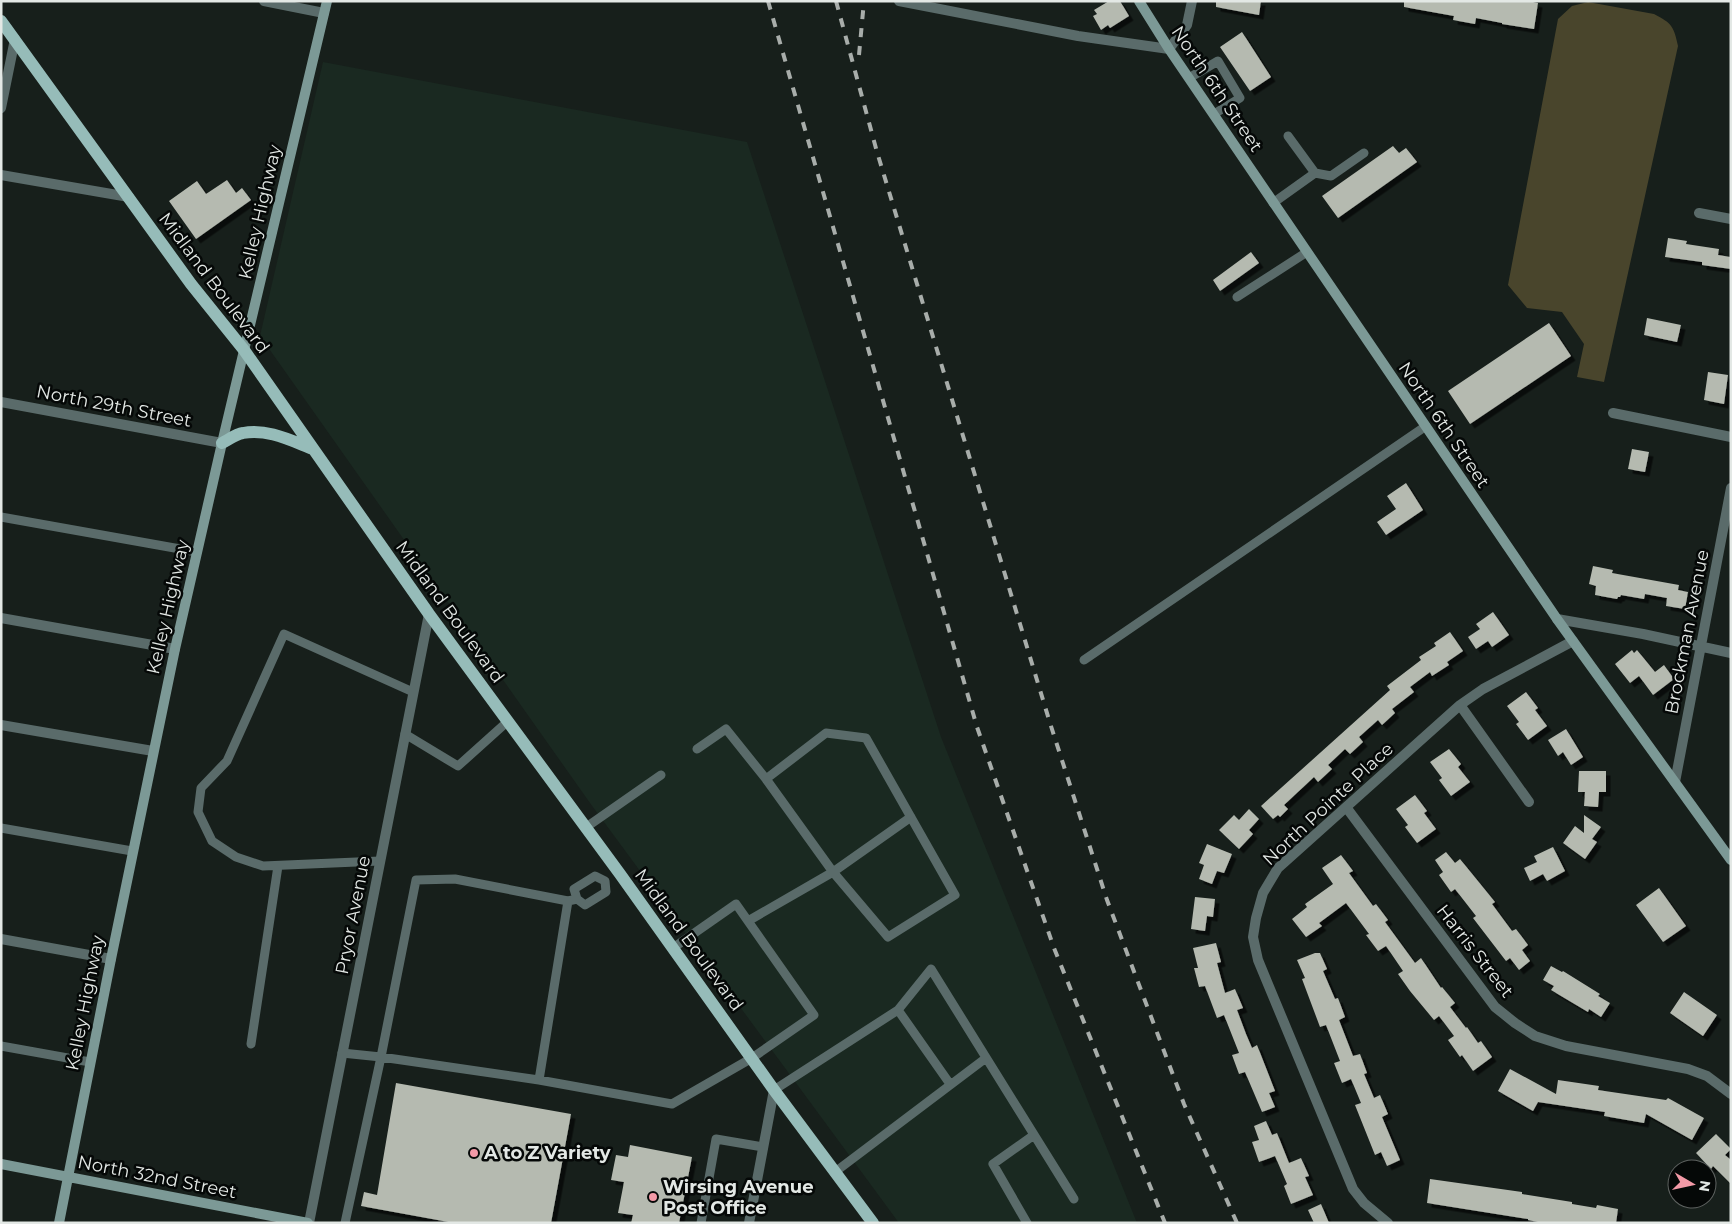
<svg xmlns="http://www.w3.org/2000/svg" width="1732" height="1224" font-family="Montserrat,sans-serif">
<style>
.built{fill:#1a2921}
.green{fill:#49452c}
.building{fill:#b5bab0;filter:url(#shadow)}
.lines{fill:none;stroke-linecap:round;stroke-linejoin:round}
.lane{stroke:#5a6b6a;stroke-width:9}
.street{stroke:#5a6b6a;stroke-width:10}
.secondary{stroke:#7c9996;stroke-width:10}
.primary{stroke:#96bcb9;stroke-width:12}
.rail{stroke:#a8adaa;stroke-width:4;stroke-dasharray:9 9;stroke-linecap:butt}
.poi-dot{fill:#f39aa7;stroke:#050807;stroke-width:2}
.labels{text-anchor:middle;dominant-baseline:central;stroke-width:5;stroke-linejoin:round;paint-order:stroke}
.street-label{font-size:18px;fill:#e3e8e5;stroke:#050807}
.poi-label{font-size:18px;font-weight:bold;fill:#e3e8e5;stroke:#050807;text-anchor:start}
</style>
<defs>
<filter id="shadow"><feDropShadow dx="4.5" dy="4.5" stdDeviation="0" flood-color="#0009"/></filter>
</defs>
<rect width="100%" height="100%" fill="#171f1b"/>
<path class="built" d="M323,62L747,142L941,737L1137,1223H899L590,803L260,336Z"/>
<path class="green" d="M1588,2L1654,14C1672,23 1674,27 1678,46L1604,382L1577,377L1584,344L1562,312L1527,308L1508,285L1558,19L1572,6Z"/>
<path class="building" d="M1109,1H1120L1129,16L1110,28L1108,25L1101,30L1093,16L1097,14L1094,10Z
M1216,1H1261L1259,15L1216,7Z
M1404,1H1528L1538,3L1534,29L1502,24V23L1476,18L1475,24L1453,20L1454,16L1404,7Z
M1242,32L1271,77L1250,91L1220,47Z
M1393,146L1399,153L1406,148L1417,162L1338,218L1322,196Z
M227,180L236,193L242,188L251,200L196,239L169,201L197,181L206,194Z
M1668,238L1687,241L1686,244L1719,249L1718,255L1731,257V269L1702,265V262L1665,257Z
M1251,252L1259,263L1220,291L1213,280Z
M1647,318L1681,325L1677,342L1644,335Z
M1549,323L1571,356L1470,424L1448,391Z
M1708,372L1728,375L1724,404L1704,400Z
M1632,449L1649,452L1645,472L1628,469Z
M1406,483L1423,510L1386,535L1377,522L1396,509L1387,496Z
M1593,566L1613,570L1612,573L1679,585L1678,590L1688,592L1685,609L1666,606L1667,598L1645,594L1644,599L1621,595L1620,597H1618L1617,599L1595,595L1596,586L1589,584Z
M1493,612L1509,635L1492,647L1488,641L1476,649L1468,637L1480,629L1476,624Z
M1450,632L1463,651L1447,662L1449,665L1432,676L1430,672L1410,687L1414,692L1392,709L1395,713L1382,725L1378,720L1359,737L1363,742L1350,754L1345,749L1328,765L1332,769L1318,782L1314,777L1284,805L1288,809L1280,817L1278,815L1273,819L1261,806L1390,690L1387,686L1421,660L1419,657L1436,646L1434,643Z
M1632,650L1634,653L1637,650L1655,672L1664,665L1674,679L1653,695L1639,676L1630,683L1615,664Z
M1526,692L1538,708L1535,710L1547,726L1528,740L1516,724L1519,722L1507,706Z
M1566,729L1583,757L1571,765L1563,752L1558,756L1548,740Z
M1449,749L1461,764L1458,767L1470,782L1451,796L1439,780L1442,778L1430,762Z
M1579,771H1606V792H1599L1598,807L1584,806L1585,792H1578Z
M1415,795L1427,811L1424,813L1436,829L1417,843L1405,827L1408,825L1396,809Z
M1249,809L1259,819L1249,830L1253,834L1239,849L1219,830L1234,815L1239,820Z
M1584,815L1601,827L1592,839L1597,842L1585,859L1563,843L1575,826L1584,833Z
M1207,844L1232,854L1224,873L1217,871L1212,884L1199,879L1204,865L1199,863Z
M1553,847L1565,871L1547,881L1543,874L1530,881L1524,868L1537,862L1534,856Z
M1446,852L1455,863L1460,859L1495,902L1492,904L1512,931L1516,929L1528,945L1522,950L1530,961L1519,970L1510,958L1506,961L1473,918L1476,916L1455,889L1451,892L1439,875L1443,872L1435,860Z
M1341,855L1353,871L1349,873L1373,906L1376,904L1388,920L1385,922L1415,963L1421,958L1441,988L1442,987L1455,1003L1450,1007L1466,1028L1467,1027L1478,1043L1481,1041L1492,1057L1473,1071L1462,1055L1460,1057L1448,1040L1454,1036L1439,1016L1434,1020L1410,991L1398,974L1403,971L1386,946L1378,951L1366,935L1369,934L1346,903L1319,923L1322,926L1306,937L1292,919L1307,907L1305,904L1333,884L1322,868Z
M1659,888L1686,926L1663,942L1636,905Z
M1195,897L1215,899L1213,917L1207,916L1205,931L1191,929Z
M1216,943L1221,962L1217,963L1225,993L1235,989L1243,1008L1237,1010L1246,1034L1252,1048L1257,1045L1275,1091L1269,1093L1275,1107L1262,1112L1245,1072L1239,1074L1232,1055L1239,1053L1224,1015L1217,1018L1205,986L1199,987L1194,968H1198L1193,948Z
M1315,953H1320L1327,969L1323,971L1335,999L1338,998L1345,1017L1339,1020L1353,1056L1360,1054L1367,1073L1364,1074L1374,1098L1380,1095L1388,1114L1382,1117L1400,1160L1387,1166L1381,1152L1375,1155L1355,1105L1361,1103L1351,1079L1342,1083L1334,1063L1340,1061L1326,1025L1320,1027L1302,979L1305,978L1297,960Z
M1551,966L1562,972L1563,971L1600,994L1598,996L1610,1003L1601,1017L1589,1009L1588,1012L1551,990L1554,986L1543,980Z
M1684,992L1717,1015L1703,1036L1670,1013Z
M1510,1069L1556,1094L1558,1080L1599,1086L1598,1090L1666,1100L1668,1098L1704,1118L1692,1140L1646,1114L1644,1123L1604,1116L1605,1112L1538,1102L1533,1111L1498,1091Z
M396,1083L571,1114L551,1223H454L361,1206L364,1192L377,1195Z
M1266,1121L1272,1135L1277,1133L1289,1163L1301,1158L1309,1176L1305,1177L1313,1195L1291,1204L1284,1186L1287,1184L1275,1156L1259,1162L1252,1142L1259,1140L1254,1126Z
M1716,1134L1731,1149L1725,1155L1731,1160V1184L1713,1166L1711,1169L1696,1153Z
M630,1145L692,1157L679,1223H631L633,1215L618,1213L624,1182L611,1180L616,1155L628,1157Z
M1430,1179L1522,1192V1194L1572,1202V1204L1596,1208L1597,1205L1618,1209L1616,1223H1543L1528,1220V1219L1427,1203Z
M1321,1204L1329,1223H1314L1308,1210Z"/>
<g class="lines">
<path class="lane" d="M1189,78L1218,61L1240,98L1214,114
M1315,173L1331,176L1364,153
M1273,203L1315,173L1288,136
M1237,297L1307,252
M1,517L197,552
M1084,660L1426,426
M405,734L458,766L507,722
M697,749L726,729L766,779L833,872L748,921
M766,779L826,733L866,738L955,895L888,937L833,872L911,817
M1,828L132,851
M585,828L661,775
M380,861L263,866L236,857L212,841L198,812L201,788L227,761L284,634L413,692
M595,876L605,881L606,892L585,905L577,899L574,889Z
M898,1010L950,1084
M251,1044L278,866
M1,1046L90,1062
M342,1053L381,1057L539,1080L672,1104L752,1058L814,1015L736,904L673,948
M539,1080L568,901
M774,1090L898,1010L931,969L1074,1199
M835,1172L986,1058
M345,1223L381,1057L416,880L455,879L568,901L577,899
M701,1223L716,1139L763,1147
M1027,1223L993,1164L1034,1135"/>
<path class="street" d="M264,1L324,13
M899,1L1078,36L1169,49L1187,25L1192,1
M1,108L15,39
M1,175L129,197
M1699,213L1731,219
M1,402L222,443
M1613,413L1731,437
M1,618L175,649
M1557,619L1643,634L1731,653
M1460,705L1529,802
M1,725L153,751
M1675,782L1731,488
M1346,807L1495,1007L1515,1023L1535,1036L1566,1046L1688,1069L1707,1076L1731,1094
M1,939L111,959
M309,1223L429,614
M749,1223L774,1090
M1388,1223L1364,1203L1353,1189L1258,960L1253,937L1256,918L1263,893L1278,868L1460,705L1483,689L1573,641"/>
<path class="secondary" d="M1139,1L1169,49L1557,619L1731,860
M1,1164L308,1223
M59,1223L111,959L175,649L222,443L327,1"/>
<path class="primary" d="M1,21L191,284L244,350L429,614L620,874L774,1090L873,1223
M222,443C228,440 236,434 243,433C267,428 292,441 313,449"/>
<path class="rail" d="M768,1L977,727L1054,948L1165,1223
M836,1L877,152L1050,723L1107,900L1184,1104L1237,1223
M859,55L864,1"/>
</g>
<g class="poi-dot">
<circle cx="474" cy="1153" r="5"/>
<circle cx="653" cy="1197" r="5"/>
</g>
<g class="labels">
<g class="street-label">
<text transform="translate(1217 89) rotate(56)">North 6th Street</text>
<text transform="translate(260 212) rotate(-77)">Kelley Highway</text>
<text transform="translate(214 283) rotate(53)">Midland Boulevard</text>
<text transform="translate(114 406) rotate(11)">North 29th Street</text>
<text transform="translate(1444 425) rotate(56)">North 6th Street</text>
<text transform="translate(168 607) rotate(-77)">Kelley Highway</text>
<text transform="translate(450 612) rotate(54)">Midland Boulevard</text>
<text transform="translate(1687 632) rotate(-79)">Brockman Avenue</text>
<text transform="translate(1328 804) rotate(-43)">North Pointe Place</text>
<text transform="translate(353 915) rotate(-79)">Pryor Avenue</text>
<text transform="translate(689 940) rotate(54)">Midland Boulevard</text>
<text transform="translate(1475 951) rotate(52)">Harris Street</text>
<text transform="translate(85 1003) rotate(-79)">Kelley Highway</text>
<text transform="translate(157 1177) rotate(11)">North 32nd Street</text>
</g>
<g class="poi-label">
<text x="484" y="1153">A to Z Variety</text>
<text x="663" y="1187">Wirsing Avenue<tspan x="663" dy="21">Post Office</tspan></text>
</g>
</g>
<rect width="1732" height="1224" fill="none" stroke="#e3e8e5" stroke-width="5"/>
<g transform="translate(1692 1184) rotate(99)"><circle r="24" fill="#050807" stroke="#5e6260"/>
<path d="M0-4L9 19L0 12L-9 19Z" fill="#f39aa7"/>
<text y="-8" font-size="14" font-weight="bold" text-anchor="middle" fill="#e3e8e5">N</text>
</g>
</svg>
